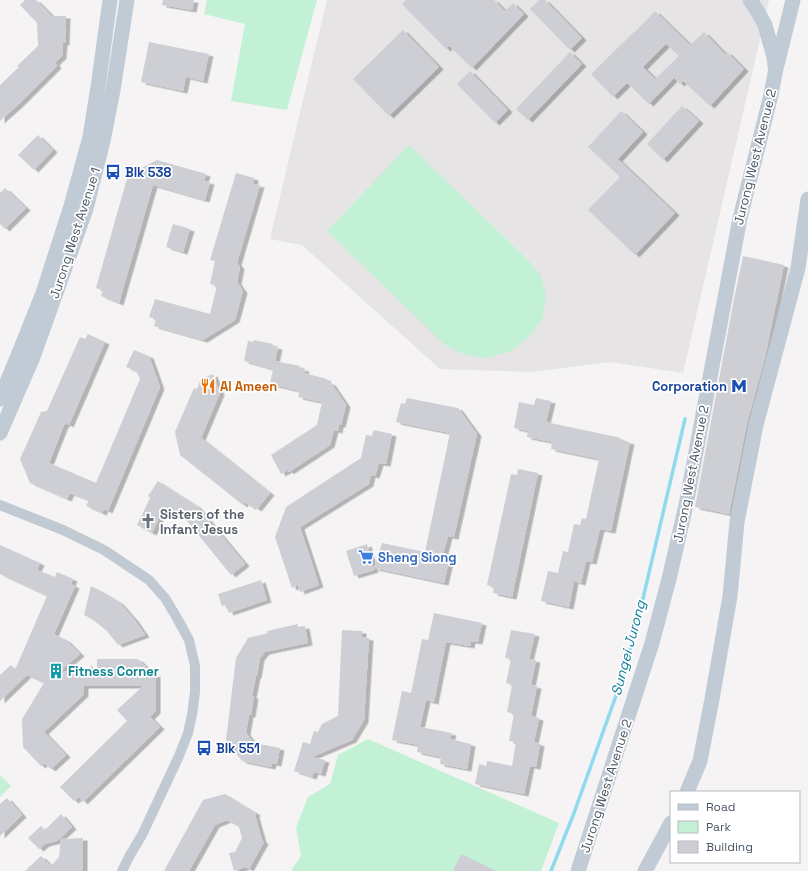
<svg xmlns="http://www.w3.org/2000/svg" width="808" height="871" font-family="'Space Grotesk',sans-serif">
<style>
.education{fill:#e6e4e5}
.green{fill:#c3f1d5}
.lines{fill:none;stroke-linecap:round;stroke-linejoin:round}
.stream{stroke:#90daee;stroke-width:3.5}
.building{fill:#cdcfd5;fill-rule:evenodd;filter:url(#shadow)}
.street{stroke:#c1cad2;stroke-width:10}
.secondary{stroke:#c1cbd6;stroke-width:15}
.labels{text-anchor:middle;dominant-baseline:central;stroke-width:3.5;stroke-linejoin:round;paint-order:stroke}
.street-label{font-size:13px;fill:#4a5661;stroke:#fff}
.transit-label{font-size:13px;font-weight:bold;fill:#164399;stroke:#fff;text-anchor:start}
.food-label{font-size:13px;font-weight:bold;fill:#c56008;stroke:#fff;text-anchor:start}
.worship-label{font-size:13px;font-weight:bold;fill:#5b616d;stroke:#fff;text-anchor:start}
.shop-label{font-size:13px;font-weight:bold;fill:#366cbe;stroke:#fff;text-anchor:start}
.culture-label{font-size:13px;font-weight:bold;fill:#0d838f;stroke:#fff;text-anchor:start}
.water-label{font-size:14px;font-style:italic;fill:#0c7c9b;stroke:#fff}
</style>
<defs>
<filter id="shadow"><feDropShadow dx="4.5" dy="2.5" stdDeviation="0" flood-color="#0004"/></filter>
</defs>
<rect width="100%" height="100%" fill="#f5f3f3"/>
<path class="education" d="M327,0H769L683,373L610,362L532,372L440,369L302,245L270,239L291,150Z"/>
<path class="green" d="M207,0H317L287,110L231,101L245,24L204,14Z
M409,145L527,259L541,275L546,296L543,318L528,338L511,351L488,358L465,355L445,345L327,231Z
M368,739L559,823L541,871H292V869L301,856L296,828L308,797L330,784L338,755Z
M0,775L11,786L0,797Z"/>
<g class="lines">
<path class="stream" d="M551,871L574,813L622,679L641,607L685,419"/>
</g>
<path class="building" d="M25,0H36L52,16H66L65,43H63L62,56L55,63L57,66L19,104L0,121V85L19,67L17,66L38,46L37,23L20,5Z
M163,0H194L192,10L162,5Z
M406,0H494L505,11L513,3L524,14L472,68L449,46L446,49L402,4Z
M539,0H545L582,38L570,50L530,9Z
M655,11L690,45L704,32L725,54L727,52L744,69L710,106L683,81L680,84L674,78L649,104L627,83L613,97L591,74L634,32H635ZM666,44L679,56L655,79L643,67Z
M403,30L439,67L389,116L353,79Z
M149,42L209,54L203,81L186,77L183,91L141,82Z
M570,52L582,64L528,120L516,109Z
M470,71L508,110L495,123L457,84Z
M682,106L699,121L663,160L647,144Z
M621,111L643,132L618,159L675,213L635,255L588,210L620,177L588,147Z
M38,135L53,150L34,170L18,155Z
M157,160L206,174L204,181L210,182L205,200L153,185L119,303L101,296L103,290L96,288L128,175Z
M236,173L254,178L253,184L260,185L237,263L240,267L237,282L243,291L235,320L203,340L154,326L156,319L149,317L155,299L210,314L217,286L210,284L215,261L210,260Z
M5,188L26,208L5,229L0,224V193Z
M173,224L190,229L183,252L166,247Z
M743,256L784,265L765,357L747,423L729,514L695,507L734,299Z
M88,334L105,342L69,425L66,423L65,425H64L49,463L96,483L140,379L136,371L126,367L134,350L149,356L160,387L108,511L104,509L102,513L86,506L89,500L70,493L67,499L30,483L20,459L41,412L47,411L80,337L85,339Z
M254,340L273,344L272,346L278,347L275,361L300,366L299,368L305,369L304,373L327,379L326,381L331,383L346,405L341,425H339L338,431L334,430L330,445L289,472L288,470L281,474L271,455L317,425L322,402L298,397L300,391L270,384L273,369L244,361L248,341L253,342Z
M213,374L220,393L201,438L270,493L257,509L253,506L251,507L245,502L243,505L180,455L175,432L194,388L197,389L201,379Z
M407,398L458,408L477,434L454,537L448,536L443,555L450,557L444,583L374,568L382,543L425,552L450,433L396,422L401,403L405,404Z
M536,398L551,401L546,422L621,438L620,440L630,442L611,531L600,529L592,562L586,561L581,583L574,581L569,607L541,601L548,571L558,573L563,551L568,552L574,524L580,525L582,518L586,519L599,459L551,449L552,442L527,437L528,431L514,428L519,402L534,405Z
M374,430L392,434L386,464L379,463L375,476L371,475L369,484L300,527L319,585L300,592L298,585L292,588L275,537L286,507L361,458L366,435L372,436Z
M518,469L538,473L512,597L493,593L494,587L487,585L511,474L517,475Z
M158,481L197,506L245,564L231,575L187,521L165,507L152,533L137,525L150,498L148,496Z
M367,544L374,570L354,576L346,551Z
M0,545L40,563L37,570L55,577L57,572L73,579L71,584L75,586L54,634L66,640L80,654L60,671L91,672V665L97,671V659H138L154,675L156,674V711L150,717L160,727L83,802L79,797L74,801L60,787L127,721L117,710L143,686H84V694L44,732L66,755L51,769L44,763L41,766L23,747L22,719L44,683L27,675L0,701V675L11,665L15,670L47,596L0,574Z
M261,580L267,600L229,613L226,605L222,606L218,594Z
M91,586L108,595L119,602L134,619L145,635L118,645L107,631L92,619L84,615Z
M434,613L482,623L478,642L471,641L470,646L446,642L434,702L426,700L420,727L452,733L450,739L471,744L467,769L440,764L441,757L417,752L418,745L392,740L402,691L411,693L422,639L428,640Z
M298,624V627L305,626L308,643L265,652L260,658L257,676H256L252,696H254L251,715H249L246,733L254,743L280,748L277,764L272,763L271,767L242,761L226,740L236,658L248,638L268,633L267,631Z
M342,630L362,631V637L369,638L364,720L352,740L312,757L325,760L321,774L314,772L312,777L294,771L303,742L310,744L314,731L318,732L322,724L338,716Z
M511,630L535,634L529,659L536,660L531,685L537,686L531,716L539,718L534,742L540,744L536,767L530,766L524,794L475,784L479,764L486,766L487,761L512,766L516,742L509,741L514,714L507,712L512,685L506,683L511,659L505,658Z
M225,794L256,813L255,815L262,840L264,842L249,869L246,867L234,871L229,853L235,852L242,838L239,827L227,820L215,825L189,871H164L203,800Z
M7,798L22,815L0,836V804Z
M61,814L72,827L57,841L45,844L39,849L28,838L41,826L45,830Z
M83,838V871H25L41,856L51,866L59,857L61,839Z
M461,854L496,871H453Z"/>
<g class="lines">
<path class="street" d="M0,505L63,530L104,550L149,580L165,598L177,618L189,640L195,666V692L192,715L188,733L179,756L142,835L130,855L122,871"/>
<path class="secondary" d="M750,0L758,12L765,25L774,57L775,66
M0,399L19,353L43,293L71,206L90,137L98,87L110,0
M0,433L33,357L86,209L103,141L113,90L127,0
M687,792L700,761L712,699L730,596L737,522L756,425L798,268L808,199
M578,871L652,643L669,579L686,505L740,218L770,99L776,69L793,0
M645,871L671,823"/>
</g>
<defs>
<symbol id="bus-bare" viewBox="-9 -9 18 18"><path d="M-5-6H5V4H4V6H2V4H-2V6H-4V4H-5ZM-3.5-4V0h7V-4ZM-3.5 1.2v1.5H-2V1.2ZM2 1.2v1.5H3.5V1.2Z" fill="#1a4fb4" stroke="#fff" stroke-width="2.5" paint-order="stroke"/></symbol>
<symbol id="restaurant-bare" viewBox="-9 -9 18 18"><path d="M-5-6h1v4h1v-4h1v4h1v-4h1v5L-1.5 .5V6h-2V.5L-5-1ZM5-6V6H3V1.5H1.5Q1.5-4 5-6Z" fill="#e8710a" stroke="#fff" stroke-width="2.5" paint-order="stroke"/></symbol>
<symbol id="metro-bare" viewBox="-9 -9 18 18"><path d="M-5.5 5V-5H-3L0 0L3-5H5.5V5H3V-.5L0 4L-3-.5V5Z" fill="#1a4fb4" stroke="#fff" stroke-width="2.5" paint-order="stroke"/></symbol>
<symbol id="church-bare" viewBox="-9 -9 18 18"><path d="M-1.2-6h2.4v3.5h3.3v2.4h-3.3V6h-2.4V-.1h-3.3v-2.4h3.3Z" fill="#6b7280" stroke="#fff" stroke-width="2.5" paint-order="stroke"/></symbol>
<symbol id="supermarket-bare" viewBox="-9 -9 18 18"><path d="M-6-5.5h2.5l.6 2H6L4.5 2H-2.5L-4.4-4H-6ZM-1.5 3.2a1.3 1.3 0 1 0 .1 0ZM3 3.2a1.3 1.3 0 1 0 .1 0Z" fill="#3f7fe0" stroke="#fff" stroke-width="2.5" paint-order="stroke"/></symbol>
<symbol id="building-bare" viewBox="-9 -9 18 18"><path d="M-4-6H4V6H1V3H-1V6H-4ZM-2.5-4.3h1.7v1.8h-1.7ZM.8-4.3h1.7v1.8H.8ZM-2.5-1h1.7V.8h-1.7ZM.8-1h1.7V.8H.8Z" fill="#0f9aa8" stroke="#fff" stroke-width="2.5" paint-order="stroke"/></symbol>
</defs>
<g fill-rule="evenodd">
<use href="#bus-bare" x="102" y="161" width="22" height="22"/>
<use href="#restaurant-bare" x="197" y="375" width="22" height="22"/>
<use href="#metro-bare" x="728" y="375" width="22" height="22"/>
<use href="#church-bare" x="137" y="510" width="22" height="22"/>
<use href="#supermarket-bare" x="355" y="546" width="22" height="22"/>
<use href="#building-bare" x="45" y="660" width="22" height="22"/>
<use href="#bus-bare" x="193" y="737" width="22" height="22"/>
</g>
<g class="labels">
<g class="street-label">
<text transform="translate(755 157) rotate(-76)">Jurong West Avenue 2</text>
<text transform="translate(75 233) rotate(-72)">Jurong West Avenue 1</text>
<text transform="translate(691 474) rotate(-79)">Jurong West Avenue 2</text>
<text transform="translate(606 786) rotate(-72)">Jurong West Avenue 2</text>
</g>
<g class="transit-label">
<text x="125" y="172">Blk 538</text>
<text x="727" y="386" text-anchor="end">Corporation</text>
<text x="216" y="748">Blk 551</text>
</g>
<g class="food-label">
<text x="220" y="386">Al Ameen</text>
</g>
<g class="worship-label">
<text x="160" y="514">Sisters of the<tspan x="160" dy="15">Infant Jesus</tspan></text>
</g>
<g class="shop-label">
<text x="378" y="557">Sheng Siong</text>
</g>
<g class="culture-label">
<text x="68" y="671">Fitness Corner</text>
</g>
<g class="water-label">
<text transform="translate(628 648) rotate(-75)">Sungei Jurong</text>
</g>
</g>
<rect x="670" y="791" width="130" height="72" fill="#ffffff" stroke="#b7bbc0"/>
<rect x="678" y="804" width="20" height="6" fill="#c1cbd6" stroke="#b7bbc0"/>
<text x="706" y="811" font-size="12" fill="#4a5661">Road</text>
<rect x="678" y="821" width="20" height="12" fill="#c3f1d5" stroke="#b7bbc0"/>
<text x="706" y="831" font-size="12" fill="#4a5661">Park</text>
<rect x="678" y="841" width="20" height="12" fill="#cdcfd5" stroke="#b7bbc0"/>
<text x="706" y="851" font-size="12" fill="#4a5661">Building</text>
</svg>
